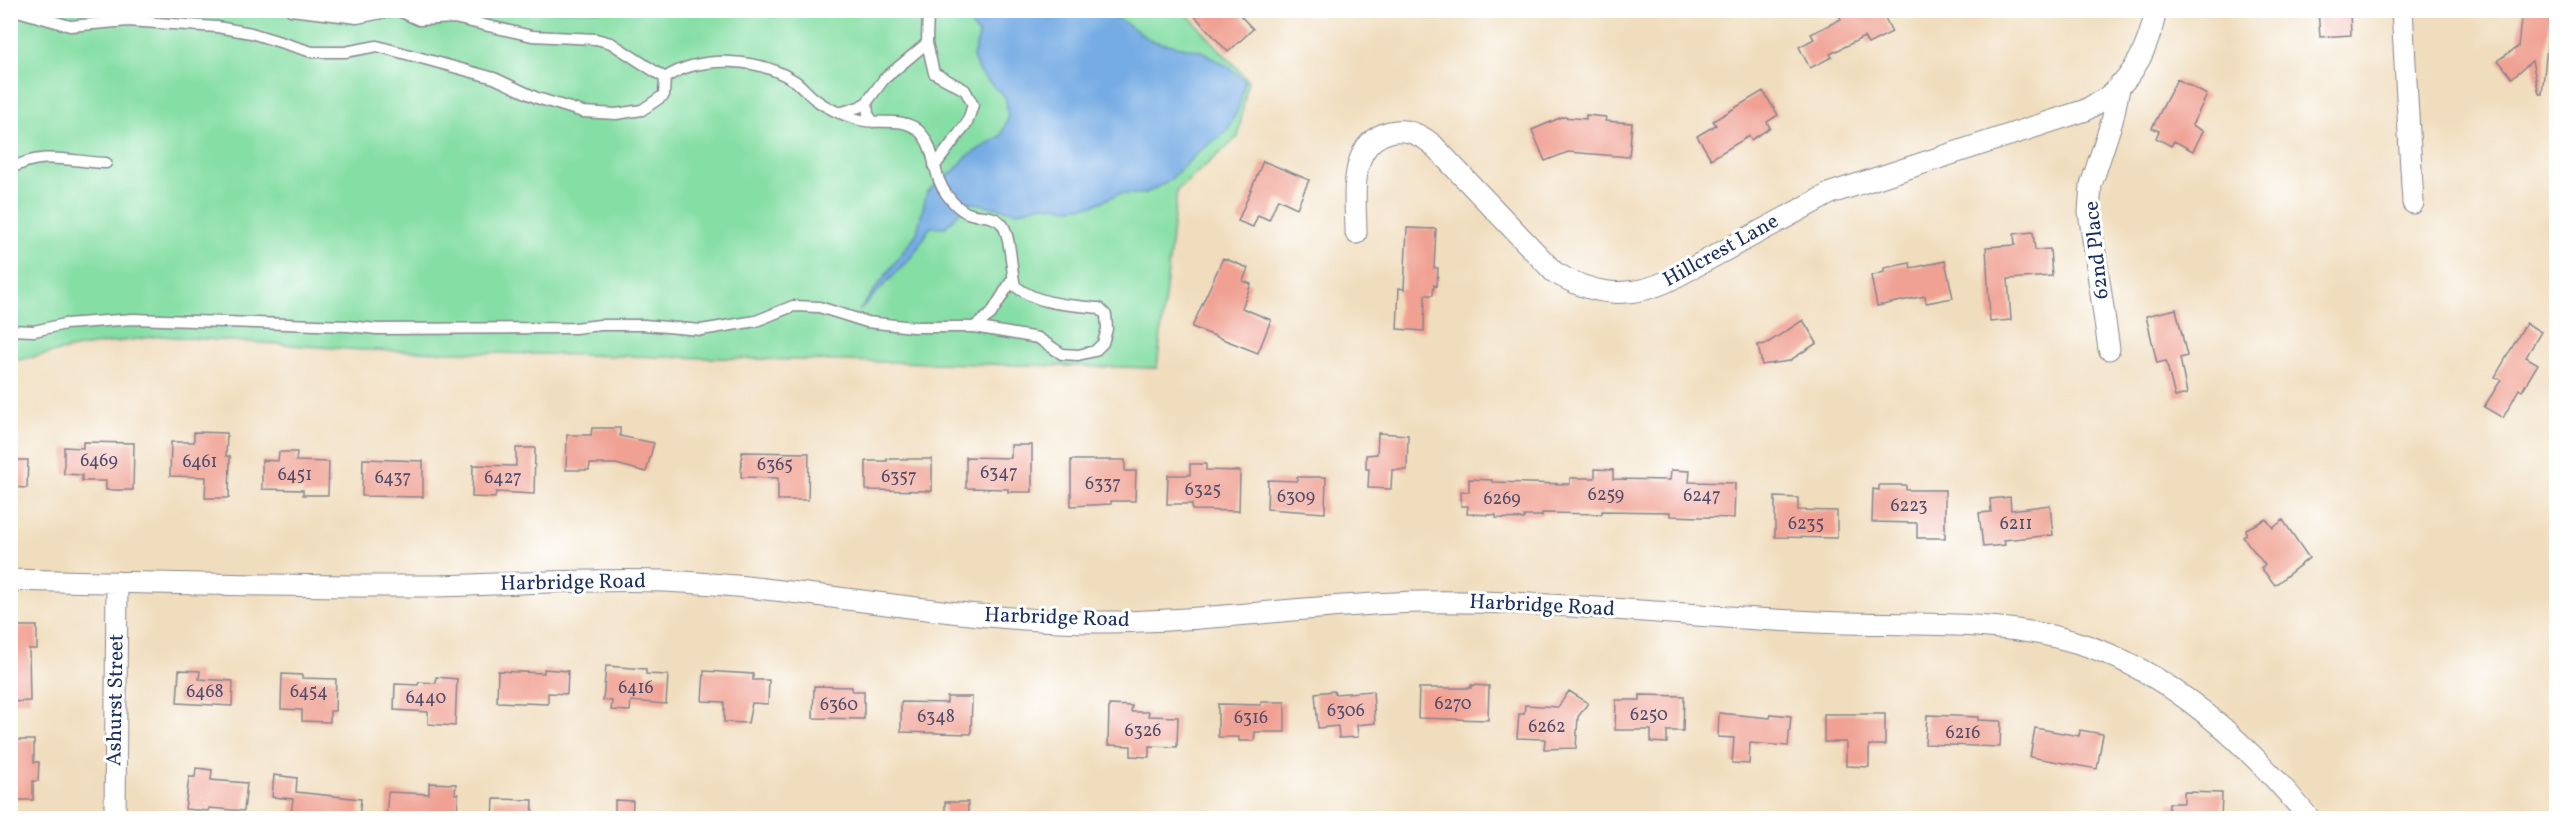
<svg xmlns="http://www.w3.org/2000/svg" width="2567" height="829" font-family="Vollkorn,serif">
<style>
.green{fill:#85dea4;stroke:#508681;stroke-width:1.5}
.water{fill:#76ace4;stroke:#486ea1;stroke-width:1.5}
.building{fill:#f0a193}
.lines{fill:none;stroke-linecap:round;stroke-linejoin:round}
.service-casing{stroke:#86868e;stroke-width:13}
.minor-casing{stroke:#86868e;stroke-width:23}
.service{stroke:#fff;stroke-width:10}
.minor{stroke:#fff;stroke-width:21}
.labels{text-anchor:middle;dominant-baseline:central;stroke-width:6;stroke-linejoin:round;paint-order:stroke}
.number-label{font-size:18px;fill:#504c6b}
.street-label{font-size:21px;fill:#1b2f5e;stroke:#fff}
</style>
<rect width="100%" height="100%" fill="#fff"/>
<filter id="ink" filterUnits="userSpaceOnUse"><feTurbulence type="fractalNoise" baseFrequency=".0167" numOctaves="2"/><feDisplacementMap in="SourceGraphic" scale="12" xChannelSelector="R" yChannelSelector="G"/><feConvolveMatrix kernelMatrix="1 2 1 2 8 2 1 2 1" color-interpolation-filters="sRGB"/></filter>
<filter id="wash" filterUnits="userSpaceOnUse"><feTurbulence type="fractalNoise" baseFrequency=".008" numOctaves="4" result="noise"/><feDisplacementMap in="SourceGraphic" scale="24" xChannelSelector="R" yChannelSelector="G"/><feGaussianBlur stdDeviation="1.35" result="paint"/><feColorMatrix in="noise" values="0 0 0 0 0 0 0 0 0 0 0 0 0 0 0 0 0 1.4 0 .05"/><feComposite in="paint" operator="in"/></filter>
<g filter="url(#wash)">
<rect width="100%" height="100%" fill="#f0ddbd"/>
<path class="green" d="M11,11H1184L1248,80L1238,137L1177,190L1157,368L363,350L160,336L79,347L14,361H11Z"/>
<path class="water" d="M964,11H1107L1152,41L1201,51L1227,66L1245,80L1239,107L1227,131L1197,153L1168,182L1144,194H1118L1094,205L1071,208L1042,205L1017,212L970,202L945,227H930L914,254L859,311L917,233L927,192L955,170L966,157L1001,136L1008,118L1006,98L979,72L973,57L979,35L965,18Z"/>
<g id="blocks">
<path class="building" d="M1189,10H1235L1253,29L1228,52Z
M1836,10H1881L1892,32L1868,44L1864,37L1830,54L1832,57L1810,68L1799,47L1814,39L1811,34L1841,19Z
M2318,10H2350L2351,35L2320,37Z
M2522,10H2551L2542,94H2539L2532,61L2512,78L2498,60L2518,47Z
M2177,79L2207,95L2192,125L2203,131L2193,151L2174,141L2171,146L2156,138L2159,131L2152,128Z
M1763,91L1778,115L1767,122L1770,128L1751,140L1749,136L1711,159L1697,136L1716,125L1713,121Z
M1586,115L1606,117L1605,121L1632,123L1629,157L1568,152L1545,161L1532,130L1562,117L1586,119Z
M1263,161L1309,180L1297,208L1278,199L1269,220L1258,215L1253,227L1238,221Z
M1407,228L1436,229L1434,268H1438L1437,286L1434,285L1433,295H1425L1424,331L1397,329L1399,288L1404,289Z
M2033,232L2035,250L2050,249L2052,276L2008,279L2011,320L1990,322L1986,247L2015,245L2014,234Z
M1223,258L1248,268L1243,281L1251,284L1242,308L1271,320L1258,353L1192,327Z
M1945,261L1953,298L1926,303L1925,296L1877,306L1871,276L1884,272V268L1910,263L1911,268Z
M2176,309L2187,356L2180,358L2187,394L2175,397L2166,361L2157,363L2146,316Z
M1803,320L1817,343L1789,361L1762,365L1758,345L1766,344Z
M2526,323L2541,332L2526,357L2538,364L2522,391L2519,389L2503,418L2484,407L2501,380L2495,377Z
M592,428H620V436L654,443L646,472L616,464H590L589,470H566L567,435H591Z
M194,432L227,433L226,456H230L229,498H205L206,477L170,476L171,442H194Z
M1378,433L1408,435L1407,470H1392L1391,489L1368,488L1369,469H1366V455L1377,454Z
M83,442L134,443L133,490H106V481H82V475L64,474V447L83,448Z
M1011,445H1032V492H1008V489L966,488V457L1011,458Z
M516,448H535L534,494L496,492L495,498L472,497L473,465L516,466Z
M279,452H297L296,461L329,462L328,495H303V490L262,489V460L278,461Z
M742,452L809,453L808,500H778V478L741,477Z
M363,459L423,461V497L362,496Z
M887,459H932V491L866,490V461H887Z
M10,460H28L27,488L10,487Z
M1071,460H1125V471H1136L1135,501H1111V504L1071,506Z
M1190,464H1206V470L1240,471L1239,511L1192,510V504H1167L1168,475H1190Z
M1595,469L1613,470V479L1670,480L1671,470L1690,471L1689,482L1735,483L1734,518L1670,516V512L1602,511V514L1542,513V516H1524V519L1496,518V515L1467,514L1468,506H1461V491L1469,492V479L1492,480V482L1570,484V478H1595Z
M1297,477H1326L1325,513L1267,509L1268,480L1297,481Z
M1879,485H1906V490H1945V538H1917V523L1872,522L1873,489L1879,490Z
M1775,497L1798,498V510L1837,511V538L1775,537Z
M2010,497L2011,510L2050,505L2053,535L2004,540L2005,545L1983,547L1979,513L1991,512L1990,499Z
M2266,519L2273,528L2283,520L2309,558L2275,585L2261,568L2265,565L2243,537L2246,535V529Z
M10,626H37V649H29L30,701L10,702Z
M606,666L646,669V674L668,675L666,704L631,701L630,711L611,710L612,701L603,700Z
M544,669L568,671L567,694L548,693V704L497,702L498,671L544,673Z
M179,670L200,671L199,679L233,681L232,706L177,703Z
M704,671L753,674V680H769L768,704L752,703L748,723L724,722V702L702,701Z
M282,674L302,675V678L336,679L335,711H330V722L302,721V710L281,709Z
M436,677L457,679L455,726L428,724V712L394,710L395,684L418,685L419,682L436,683Z
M1471,685L1489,686L1488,720L1418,718L1419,688H1471Z
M814,686L852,687V691H864V719L813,718Z
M1334,691L1335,694L1373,691L1375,723L1357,725L1358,737L1339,738L1338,726L1318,728L1315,693Z
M1569,691L1588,703L1578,717L1576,748L1544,749L1545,739L1517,738L1519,714H1524L1525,705L1558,707Z
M1640,695L1684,696L1683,731H1667V743L1651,742V730H1615L1616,700H1640Z
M947,697H972L971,734L901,732V702L947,703Z
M1261,702H1285V732H1255L1254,741H1239V737H1218V704L1261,705Z
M1109,705L1132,706L1131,712H1149L1148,716L1178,717L1177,747L1149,746V757L1131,756V746L1108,745Z
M1719,713L1770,718L1771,714L1791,716L1788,746L1750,743L1749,764L1732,763L1734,738L1718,737Z
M1824,714H1885V745H1869V767L1846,766V742H1824Z
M1927,715L1978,717V720L2001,721L2000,747L1925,744Z
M2035,728L2079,736L2080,730L2103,734L2097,769L2030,757Z
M10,740H34V762H39L38,781H33V800H10Z
M196,768L212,770L211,780L247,783L244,811L209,808L208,811L185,809L189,777H195Z
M274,775L297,778L296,792L361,799L359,819H310V816L291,814L293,799L272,797Z
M429,783L456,784L455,794H458L457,819H386L388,792L429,794Z
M2184,792L2222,793L2221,819H2168L2169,803H2184Z
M494,799L533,800L532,819H493Z
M615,800L633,801L632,819H615Z
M945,802H968V819H945Z"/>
</g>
</g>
<g filter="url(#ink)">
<use href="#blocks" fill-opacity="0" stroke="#86868e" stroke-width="1.5"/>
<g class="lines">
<defs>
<path id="service" d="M14,10L70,26L128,21L217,27L251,33L312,52H345L377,46L494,78L537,98L583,112L616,114L642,110L664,95L665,78
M291,10L357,18L396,10
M927,43L934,73L965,90L973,105L967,123L934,167
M867,102L884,79L927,43L928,10
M839,113L859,107L867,102L868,114L873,122
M10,169C43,150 71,162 106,163
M974,327L991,314L1013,278
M10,330L34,331L65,324L133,319L348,326L377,329L575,328L600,325H644L701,330L756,321L793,306L819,307L867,322L913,327H974L1038,338L1062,354L1078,355L1095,351L1103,343L1107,329L1106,315L1099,308C1070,305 1039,305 1015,286C1011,270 1011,236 1002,224C992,213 979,218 968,213C961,211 951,201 947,195C931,174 937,147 918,130C903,116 875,126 857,119C843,115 827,108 816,100C808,94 803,87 795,81C760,58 701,54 665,78L611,43L596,39L532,36L454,18L419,20L397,10"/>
<path id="minor" d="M2402,10L2413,203
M1356,233C1356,200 1346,143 1390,132C1406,128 1420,134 1433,145L1554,272C1592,295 1629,300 1670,280L1831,193L2086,110C2093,105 2100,102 2106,98C2136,76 2149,45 2156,10
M2109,349L2089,212L2091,185L2112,121L2120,84
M10,580C149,583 288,587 427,586C506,585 585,578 664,581C811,587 956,622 1102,622C1209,622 1315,604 1423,602C1554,600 1684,617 1815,622C1897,626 1995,618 2075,642C2170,670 2248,744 2309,818
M115,818L117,582"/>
</defs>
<use href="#service" class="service-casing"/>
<use href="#minor" class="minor-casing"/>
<use href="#service" class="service"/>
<use href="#minor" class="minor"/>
</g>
</g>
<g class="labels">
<g class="number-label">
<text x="99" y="461">6469</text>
<text x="200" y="462">6461</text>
<text x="775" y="465">6365</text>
<text x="999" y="473">6347</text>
<text x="295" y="475">6451</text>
<text x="899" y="477">6357</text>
<text x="393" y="478">6437</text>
<text x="503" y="478">6427</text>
<text x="1103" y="484">6337</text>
<text x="1203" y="490">6325</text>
<text x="1606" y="495">6259</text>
<text x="1702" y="496">6247</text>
<text x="1296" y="497">6309</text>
<text x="1502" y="499">6269</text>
<text x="1909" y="506">6223</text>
<text x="1806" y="524">6235</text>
<text x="2016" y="524">6211</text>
<text x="636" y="688">6416</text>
<text x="205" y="692">6468</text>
<text x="309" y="692">6454</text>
<text x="426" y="698">6440</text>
<text x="1453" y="704">6270</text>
<text x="839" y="705">6360</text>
<text x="1346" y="711">6306</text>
<text x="1649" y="715">6250</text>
<text x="936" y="717">6348</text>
<text x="1251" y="718">6316</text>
<text x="1547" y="727">6262</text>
<text x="1143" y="731">6326</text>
<text x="1963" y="733">6216</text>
</g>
<g class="street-label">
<text transform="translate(2097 250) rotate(-96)">62nd Place</text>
<text transform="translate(1721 251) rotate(-29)">Hillcrest Lane</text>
<text transform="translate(573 583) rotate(-1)">Harbridge Road</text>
<text transform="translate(1542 606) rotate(3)">Harbridge Road</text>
<text transform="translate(1057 618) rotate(2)">Harbridge Road</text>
<text transform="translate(116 700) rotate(-89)">Ashurst Street</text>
</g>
</g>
<rect width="2567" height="829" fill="none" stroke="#fff" stroke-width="36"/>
</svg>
